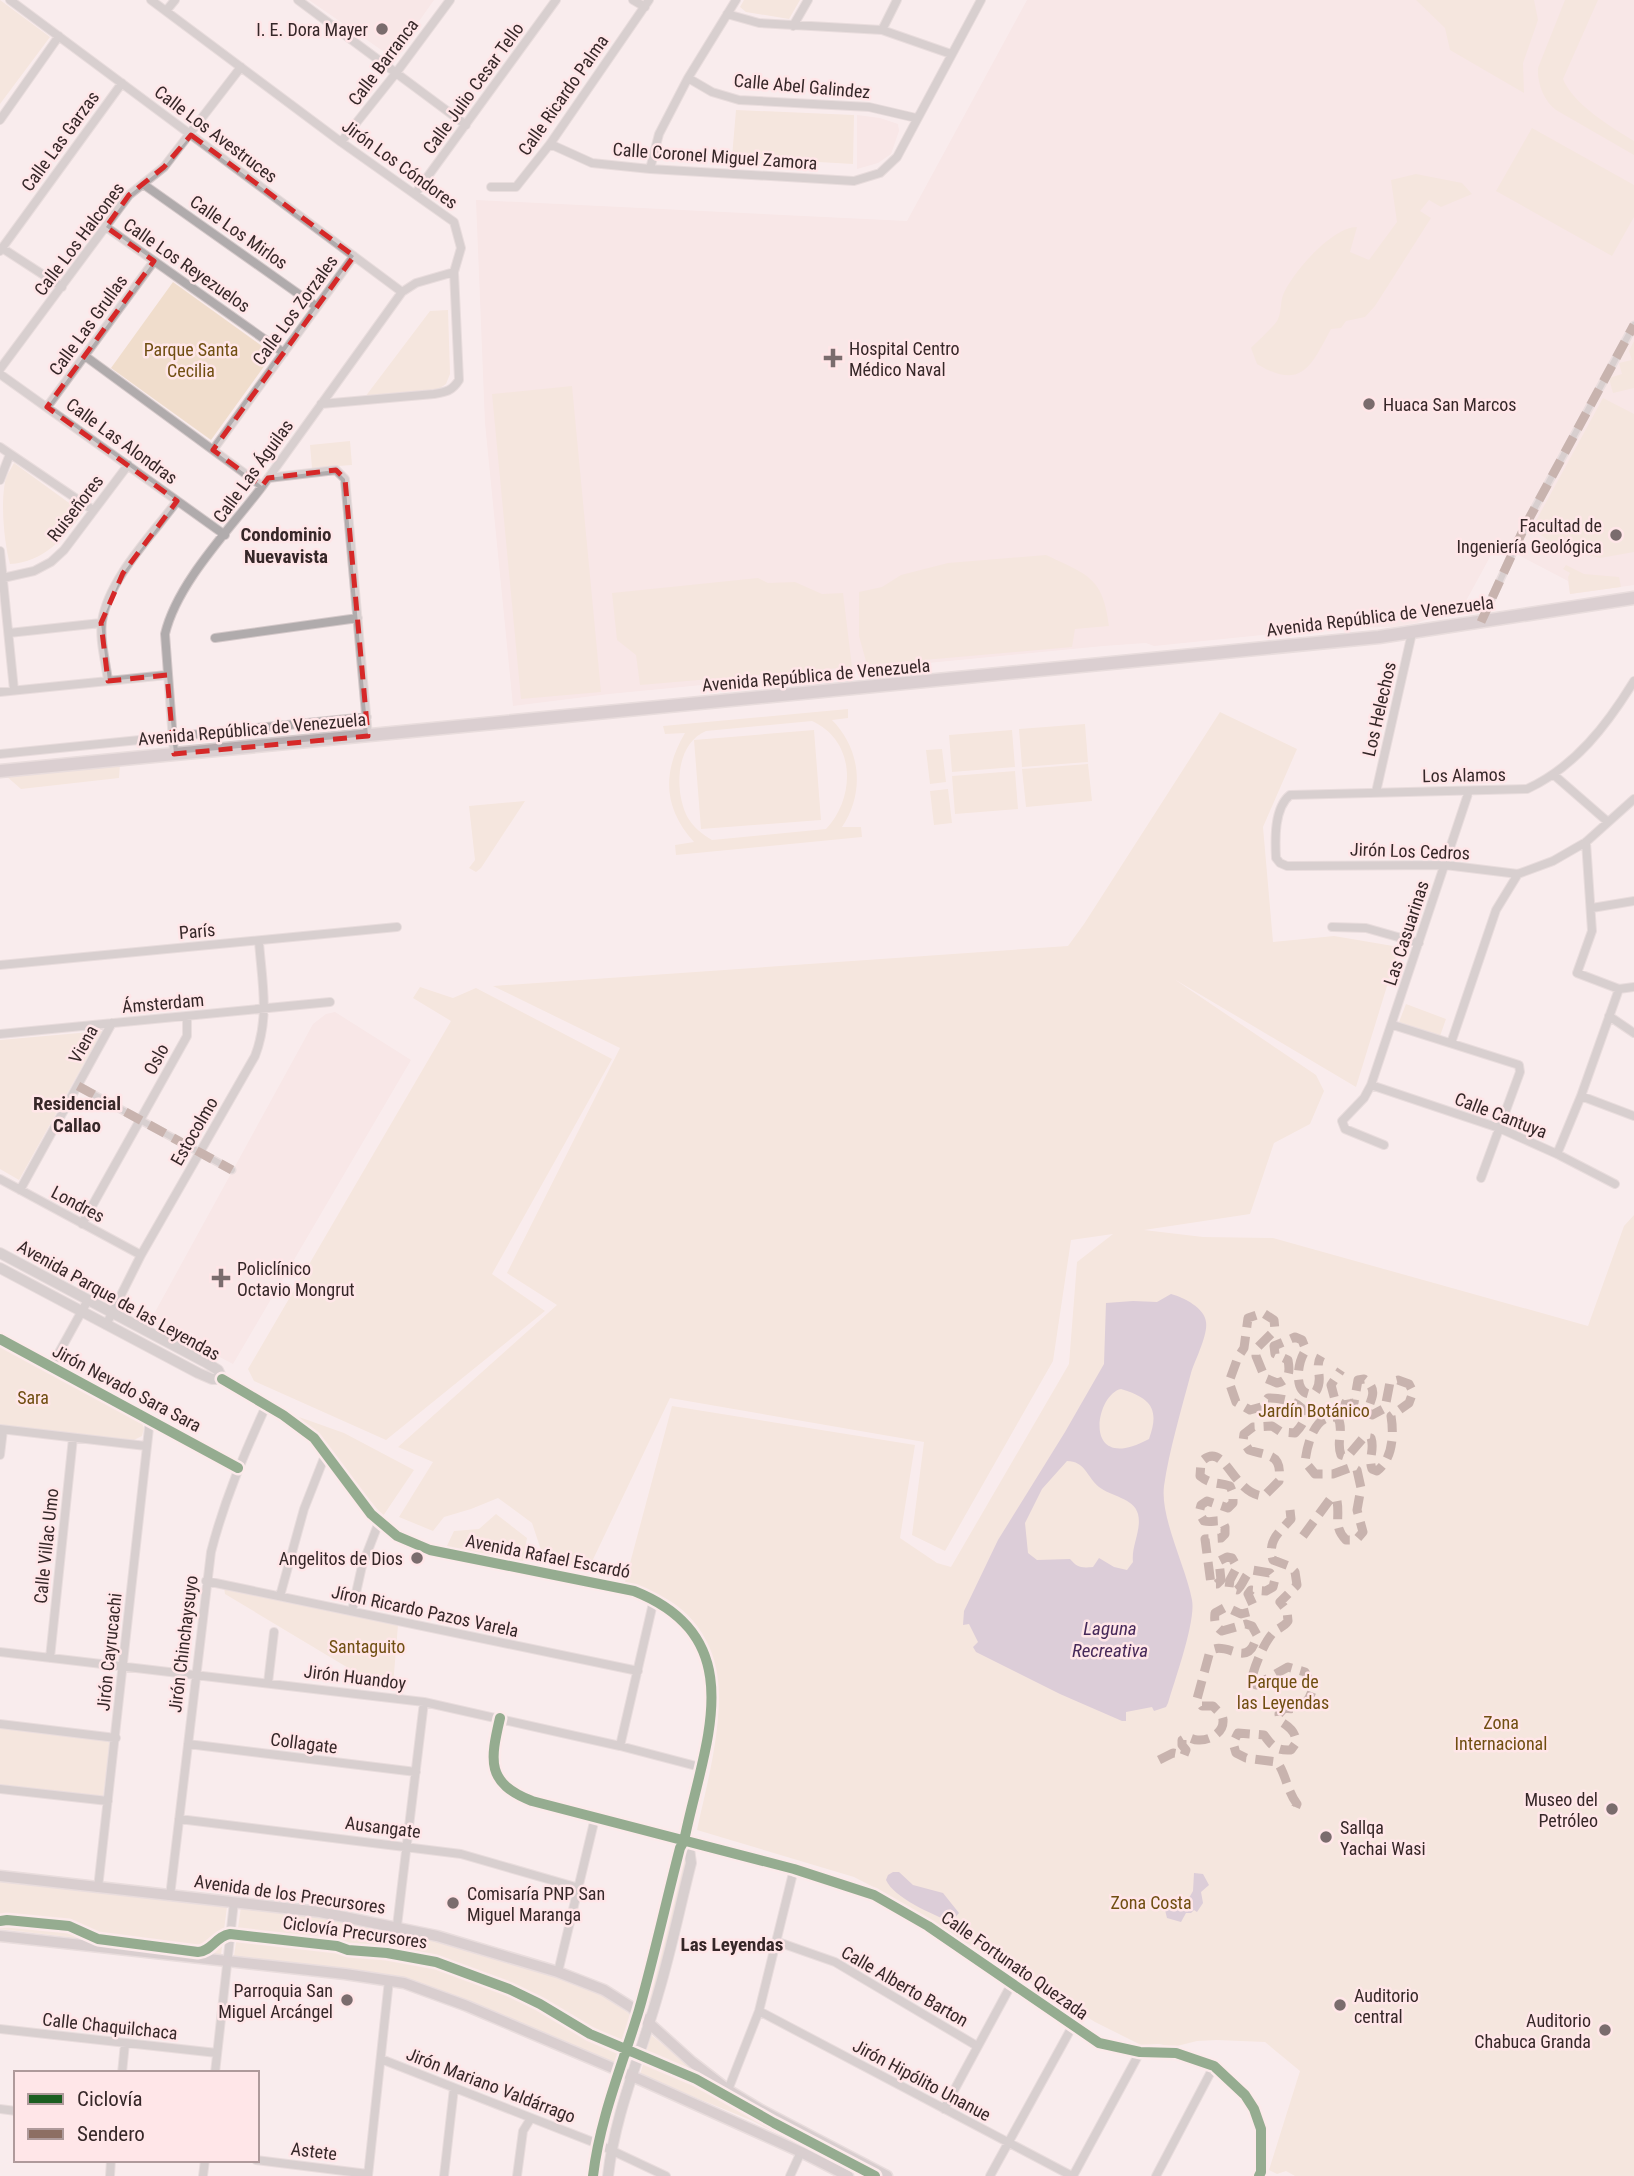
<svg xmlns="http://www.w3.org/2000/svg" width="1634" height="2176" font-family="'Roboto Condensed',sans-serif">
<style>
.built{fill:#f6dfe0}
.green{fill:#f0ddcc;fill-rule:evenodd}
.water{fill:#b8a6bf;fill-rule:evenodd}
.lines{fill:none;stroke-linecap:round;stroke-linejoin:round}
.pedestrian-casing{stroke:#d5c9ca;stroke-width:9}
.minor-casing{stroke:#d5c9ca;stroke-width:10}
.tertiary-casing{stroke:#d5c9ca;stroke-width:12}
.secondary-casing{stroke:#d5c9ca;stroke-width:13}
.primary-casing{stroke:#d5c9ca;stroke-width:15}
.pedestrian{stroke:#b0abac;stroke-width:6}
.minor{stroke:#b0abac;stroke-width:8}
.tertiary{stroke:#b0abac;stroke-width:10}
.secondary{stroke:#b1a9ac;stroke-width:10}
.primary{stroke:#b6acaf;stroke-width:12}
.quiet{stroke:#8d6e63;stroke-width:9;stroke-dasharray:18 9;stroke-linecap:butt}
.cycleway-casing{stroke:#ffe6e8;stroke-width:15}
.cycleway{stroke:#1b5e20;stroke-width:10}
.marked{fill:none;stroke:#d62828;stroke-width:5;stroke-dasharray:14 9;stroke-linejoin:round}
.poi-dot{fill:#7a6c6d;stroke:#ffe6e8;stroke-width:2.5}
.labels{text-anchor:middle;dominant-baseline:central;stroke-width:5;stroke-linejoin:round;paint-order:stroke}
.poi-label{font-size:18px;fill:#362728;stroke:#ffe6e8;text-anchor:end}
.street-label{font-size:18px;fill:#362728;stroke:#ffe6e8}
.park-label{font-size:18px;fill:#704e11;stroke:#ffe6e8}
.neighbourhood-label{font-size:19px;font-weight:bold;fill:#362728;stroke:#ffe6e8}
.water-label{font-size:19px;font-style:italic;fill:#462959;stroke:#ffe6e8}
</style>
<rect width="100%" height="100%" fill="#f9eced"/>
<path class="built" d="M309,0H434L393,58Z
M1027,0H1634V585L1570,594L1568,581L1497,544L1460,612H1448L1417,623L1393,627L1330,628L1154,646L1146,643L1103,646L609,694L513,706L485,423L476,200L907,221Z
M857,115L880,118L898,124L899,131L891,154L878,163L857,169Z
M335,1012L411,1060L233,1364L197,1345L194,1334L185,1330L172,1334L149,1323L313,1024L326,1014Z"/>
<path class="green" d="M0,0L50,37L0,104Z
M744,0H800L789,19L746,12L740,7Z
M1416,0H1534L1538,20L1523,63L1524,93L1450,50L1445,28Z
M1565,0H1598L1563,79C1573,104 1611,127 1634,141V155L1556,110C1544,101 1537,83 1538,68Z
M736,110L854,115L853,164L732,157Z
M1532,128L1634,185V217L1612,256L1496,191Z
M1416,174L1462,183L1472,194L1441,207L1429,200L1420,211L1431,218L1375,306L1365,317L1346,321L1341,328L1331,329C1311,366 1302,391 1257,364L1251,348C1257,342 1275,325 1277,321C1282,312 1280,303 1283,295C1292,273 1332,227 1357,227L1350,252L1369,260L1397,222L1391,180Z
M173,282L273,354L211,440L111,368Z
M448,310L450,374L446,384L437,390L365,397L430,311Z
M1634,341V388L1613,393L1609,378L1622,374L1619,363L1632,360L1629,351Z
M572,386L601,692L521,699L492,394Z
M1603,398L1634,414V552L1600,558L1569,551L1566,554L1532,528Z
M350,441L352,465L312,468L310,445Z
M14,463L83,513C63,539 44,562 10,564C4,543 0,500 6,478C8,473 12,467 14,463Z
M1046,555C1088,575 1103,577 1109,626L1075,629L1072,647L867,665L859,636V592L882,587L901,575L948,563Z
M1566,565L1584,574L1619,577L1621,587L1570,594L1568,577L1570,573L1563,569Z
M758,578L768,583L795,582L822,594L843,593L852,667L640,685L636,655L617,640L612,593Z
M848,709V718L832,720C861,749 865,793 842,827H861L862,837L676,855L675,845L694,842C663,808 662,772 685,733L665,734L663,726ZM812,721C856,741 856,797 826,829L712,840C702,834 694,828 688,818C674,792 675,744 706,731Z
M1220,712L1297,749L1263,827L1273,942L1334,936L1399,947L1356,1087L1174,979L1316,1075L1324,1091L1310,1124L1274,1143L1250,1214L1144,1230L1203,1237L1273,1238L1588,1326L1624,1226L1634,1215V2176H1295L1286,2171L1277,2174L1269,2170L1300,2071L1265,2042L1217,2040L1197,2041L1173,2047L1159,2044L1141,2045L1095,2022L883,1892L854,1877L697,1830C712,1758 748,1651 670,1601C657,1593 640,1588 625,1582L672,1406L915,1445L900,1538L937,1563L951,1567L1069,1364L1077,1262L1113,1234L1071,1240L1053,1361L945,1551L912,1535L924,1442L670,1398L588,1570L543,1556L532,1523L498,1498L471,1509L444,1517L433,1531L399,1517L433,1462L398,1447L557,1305L507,1273L620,1048L493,986L1068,946L1084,924Z
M1085,724L1088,762L1022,767L1019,729Z
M814,730L821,820L701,829L694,740Z
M1012,730L1015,767L952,772L949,735Z
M942,749L946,782L930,784L926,750Z
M120,764L119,778L21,789L5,775Z
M1088,764L1092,801L1026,807L1022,769Z
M1015,771L1018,809L955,814L952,776Z
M948,789L952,823L934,825L930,791Z
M525,801L481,868L476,872L469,868L475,860L469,806Z
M420,987L453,998L476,988L612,1059L492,1274L545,1311L386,1440L254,1381L248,1369L451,1021L413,998Z
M1406,1004L1446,1019L1440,1036L1399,1022Z
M102,1031L19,1180L0,1169V1040Z
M0,1343L140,1419L144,1428L142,1436L134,1440L0,1426Z
M299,1417L344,1433L414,1470L383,1516Z
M496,1514L527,1538L522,1568L444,1552L454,1531L479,1529Z
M224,1588L398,1625L393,1686L375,1684L225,1594Z
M0,1727L111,1741L103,1796L0,1785Z
M687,1851V1859L652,2005L648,2002L680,1860Z
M0,1880L227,1906L221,1955L0,1929Z
M241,1907L395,1928L552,1973L599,1993L631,2015L614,2065L398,1976L234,1956Z
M651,2035L745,2110L877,2176H860L753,2121L640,2075Z"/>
<path class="water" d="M1171,1294C1183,1297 1205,1308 1206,1322C1208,1335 1195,1360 1191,1373C1182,1407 1169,1451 1164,1486C1160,1518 1186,1567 1192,1600C1196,1621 1175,1679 1168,1703L1166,1707L1154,1711L1152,1707L1126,1712V1721H1122L1060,1694L976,1652L973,1647L978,1642L969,1624L963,1625L964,1611L998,1540L1065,1432L1104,1364L1106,1303L1133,1301L1157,1302ZM1121,1389C1151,1398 1160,1409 1149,1439C1081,1476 1095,1394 1121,1389ZM1067,1461C1085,1461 1087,1477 1099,1487C1110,1496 1134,1498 1138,1514C1142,1530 1131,1546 1133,1562L1127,1570L1114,1567L1099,1558L1093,1567C1081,1568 1078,1568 1070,1559L1037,1560L1028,1553L1025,1523L1042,1489Z
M893,1872H899L913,1885L943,1893L959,1913L951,1922C932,1914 894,1898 886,1880L888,1875Z
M1194,1873L1203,1874L1209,1885L1201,1892L1203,1903L1197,1912L1194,1910L1191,1913H1186L1181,1922L1167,1918L1165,1910L1185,1905L1193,1891Z"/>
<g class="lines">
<defs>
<path id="pedestrian" d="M1481,622L1525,526L1634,325
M78,1086L232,1170"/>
<path id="minor" d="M10,0L402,292
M151,0L341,142L454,222L461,248L454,272L459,380C452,391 446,392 434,394L321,404
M298,0L466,125
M633,0L645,7
M166,11L175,0
M727,14L759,23L882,30L951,54
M793,26L808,0
M882,30L897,0
M688,78L712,92L739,100L869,107L916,118
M0,120L59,36
M341,142L396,73L450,0
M550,144L592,163L650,169L854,181L880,173L897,157L981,0
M650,169L659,134L688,78L736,0
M143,184L317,307
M491,187H516L550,144L649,0
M415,194L556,0
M106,227L284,353
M2,248L62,287
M0,251L122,83
M85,356L262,486
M0,369L129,195L164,167L241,67
M0,374L225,535
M47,407L154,261
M0,447L93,510
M213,450L354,256
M268,478L336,470L345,479L368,736
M0,480L10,454
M0,551L14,690
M3,578L34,571L51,562L64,550L128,465
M9,633L101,623
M215,638L358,618
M108,681C106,663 99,639 102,621C109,578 152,535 177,501
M1634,681C1607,725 1575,767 1527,789L1290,795C1274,808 1275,839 1276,858L1280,863L1287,866L1445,865L1518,874L1553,861L1586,842L1634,799
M0,692L167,675
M0,754L367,717
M174,754L165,634C177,583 229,530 261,488C308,423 355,357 402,292L416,283L454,272
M1554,775L1608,822
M1376,792L1412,633
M1586,842L1592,931L1577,973L1619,989L1634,987
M1592,908L1634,901
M1332,927L1366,928L1419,943
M0,965L397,927
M1609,1016L1634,1033
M1393,1025L1519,1065L1520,1072L1481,1178
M0,1034L330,1002
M1451,1043L1496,910L1518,874
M1371,1085L1499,1128L1557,1154L1615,1184
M1581,1096L1634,1116
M1384,1145L1345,1129L1342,1121L1364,1098L1371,1085L1469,791
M1557,1154L1581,1096L1619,989
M0,1179L141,1255
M20,1190L112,1023
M82,1224L187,1036V1017
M106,1325L141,1255L255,1056C270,1017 262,982 259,942
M0,1339L238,1468
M51,1367L88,1300
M0,1429L146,1446
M0,1455L3,1430
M206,1581L638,1671
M280,1596L304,1509L326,1453
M352,1611L362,1566L379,1522
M0,1652L424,1702L620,1746L700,1767
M50,1658L73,1438
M268,1683L274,1632
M500,1718C490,1761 486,1783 532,1801L794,1869L874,1895L928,1926L1099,2043L1140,2052L1176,2053L1214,2066L1245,2095L1254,2109L1261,2129V2172L1259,2176
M0,1724L116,1738
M188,1744L416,1772
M620,1746L654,1599
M0,1789L108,1801
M179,1819L461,1854L579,1888
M98,1888L150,1419
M170,1896L211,1552C224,1501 244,1454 266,1406
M397,1926L424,1702
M778,1942L835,1962L977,2046
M558,1972L595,1818
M759,2011L1072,2176
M0,2029L217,2053
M381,2059L598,2144L666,2176
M122,2073L125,2043
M215,2073L234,1902
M728,2090L759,2011L794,1869
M0,2109L16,2111
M944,2109L1011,1985
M256,2160L368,2174
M110,2176L111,2160
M203,2176L205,2160
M368,2176L389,1980
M444,2176L454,2088
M517,2176L523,2131L531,2118
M790,2176L801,2152
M990,2176L1072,2027
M1073,2176L1140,2052
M1156,2176L1214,2066"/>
<path id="tertiary" d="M0,1253L205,1362L218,1370L222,1379
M0,1268L198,1373L212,1379H222
M222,1379L283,1415L314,1438L371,1514L397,1536L430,1550L634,1591C755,1639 703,1746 684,1841L680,1848C666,1902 654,1957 639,2010C622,2066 600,2118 593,2176
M608,2176C615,2112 641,2055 658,1994C671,1951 680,1906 691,1863L689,1848L684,1841"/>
<path id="secondary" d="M0,1876L320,1912L437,1936L558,1972L604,1990L631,2007L692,2062L728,2090L761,2110L887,2176
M0,1936L345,1974L404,1983L467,2006L641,2080L801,2152L848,2176"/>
<path id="primary" d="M0,771L1379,637L1634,598"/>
</defs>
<use href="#pedestrian" class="pedestrian-casing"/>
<use href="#minor" class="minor-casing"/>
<use href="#tertiary" class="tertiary-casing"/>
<use href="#secondary" class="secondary-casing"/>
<use href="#primary" class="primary-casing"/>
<use href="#pedestrian" class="pedestrian"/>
<use href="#minor" class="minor"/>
<use href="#tertiary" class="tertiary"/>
<use href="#secondary" class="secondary"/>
<use href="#primary" class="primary"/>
<path class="quiet" d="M1481,622L1525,526L1634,325
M78,1086L232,1170
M1290,1510L1291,1519C1279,1533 1267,1540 1273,1560L1289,1566L1295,1572L1297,1585L1280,1602L1287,1611L1288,1621C1284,1627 1280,1627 1275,1631C1265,1639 1253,1669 1251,1682L1256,1685L1288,1667L1305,1672L1313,1688C1308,1704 1301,1711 1284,1708L1279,1714L1280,1721C1290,1727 1296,1732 1296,1743L1291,1750C1276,1751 1272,1746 1264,1735L1238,1733L1233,1743L1236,1753L1246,1758L1277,1762C1286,1774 1287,1791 1297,1804L1294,1811
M1303,1536L1331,1498L1337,1501C1340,1517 1333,1527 1346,1540H1356L1363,1532L1357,1510L1361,1488L1357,1470L1352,1467L1333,1474H1315L1305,1462C1307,1445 1315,1411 1338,1418C1344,1430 1336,1442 1341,1455L1347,1457L1364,1437L1371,1438C1375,1449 1368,1458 1372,1469L1377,1471C1393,1459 1394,1434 1391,1416L1409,1403L1413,1392L1409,1384L1398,1380L1390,1382L1385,1408L1372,1415L1367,1412C1371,1398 1379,1390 1364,1379L1358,1380L1354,1403L1344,1405L1335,1400L1331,1385L1341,1370
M1159,1760L1173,1753L1184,1755L1186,1750L1182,1745V1740L1187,1737C1191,1738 1194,1740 1198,1740C1209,1741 1224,1733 1223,1720C1223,1714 1216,1710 1213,1706H1202L1197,1699L1210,1651C1228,1639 1248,1672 1257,1635L1252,1626L1246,1624L1222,1631C1215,1626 1214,1622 1215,1613L1226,1607L1241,1614L1249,1612L1253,1605L1248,1594L1251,1590L1266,1591L1273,1587L1275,1579L1270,1573L1252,1570C1244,1575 1244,1584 1237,1590L1229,1588L1230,1580L1237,1567L1232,1558L1227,1557L1219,1561L1221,1580L1217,1584H1211L1205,1539L1221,1538L1225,1534V1527L1222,1521C1215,1520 1211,1523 1204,1521L1199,1513L1201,1505L1207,1501L1228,1508L1233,1503V1493L1230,1486C1218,1482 1211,1485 1200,1476L1201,1462C1225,1438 1232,1495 1264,1496L1279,1481C1282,1453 1270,1457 1249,1450L1243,1441L1244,1434L1253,1427L1272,1426L1281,1432L1295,1433C1320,1408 1291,1398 1268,1398L1261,1407L1250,1410L1236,1402L1229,1382L1238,1357L1244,1348L1248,1318L1263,1313L1274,1320L1275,1330L1256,1349V1356L1265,1378L1277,1383C1290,1380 1290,1371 1288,1360L1275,1354L1274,1346L1295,1337L1302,1340L1306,1350C1297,1361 1292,1397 1314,1394C1326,1379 1313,1370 1321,1356"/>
<defs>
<path id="cycleway" d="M0,1339L238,1468
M222,1379L283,1415L314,1438L371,1514L397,1536L430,1550L634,1591C755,1639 703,1746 684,1841L680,1848C666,1902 654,1957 639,2010C622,2066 600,2118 593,2176
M500,1718C490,1761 486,1783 532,1801L794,1869L874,1895L928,1926L1099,2043L1140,2052L1176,2053L1214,2066L1245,2095L1254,2109L1261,2129V2172L1259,2176
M0,1921L7,1920L69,1926L98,1939L198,1952C212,1951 216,1936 230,1934L337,1946L348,1950L387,1953L436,1962L509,1989L540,2004L590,2034L696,2079L774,2123L875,2176"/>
</defs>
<use href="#cycleway" class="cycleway-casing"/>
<use href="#cycleway" class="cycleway"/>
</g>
<path d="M0 0H1634V2176H0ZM191,135L354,256L213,450L262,486L268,478L336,470L345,479L368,736L174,754L167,675L108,681L101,623L123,573L177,501L47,407L154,261L106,227L129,195L164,167Z" fill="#f9eced" fill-opacity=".55" fill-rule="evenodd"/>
<path class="marked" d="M191,135L354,256L213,450L262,486L268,478L336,470L345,479L368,736L174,754L167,675L108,681L101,623L123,573L177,501L47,407L154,261L106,227L129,195L164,167Z"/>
<g class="poi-dot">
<circle cx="382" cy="29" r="7"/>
<path d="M829.5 347.5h7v7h7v7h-7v7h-7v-7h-7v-7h7z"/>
<circle cx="1369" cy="404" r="7"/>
<circle cx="1616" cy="535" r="7"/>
<path d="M217.5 1267.5h7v7h7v7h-7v7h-7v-7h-7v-7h7z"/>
<circle cx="417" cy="1558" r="7"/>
<circle cx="1612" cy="1809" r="7"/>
<circle cx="1326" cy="1837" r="7"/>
<circle cx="453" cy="1903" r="7"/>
<circle cx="347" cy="2000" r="7"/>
<circle cx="1340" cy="2005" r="7"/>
<circle cx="1605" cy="2030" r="7"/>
</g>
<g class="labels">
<g class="poi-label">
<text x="368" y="29">I. E. Dora Mayer</text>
<text x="849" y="348" text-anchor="start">Hospital Centro<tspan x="849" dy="21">Médico Naval</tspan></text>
<text x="1383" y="404" text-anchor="start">Huaca San Marcos</text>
<text x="1602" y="525">Facultad de<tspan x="1602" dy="21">Ingeniería Geológica</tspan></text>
<text x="237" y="1268" text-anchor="start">Policlínico<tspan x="237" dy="21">Octavio Mongrut</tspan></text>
<text x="403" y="1558">Angelitos de Dios</text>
<text x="1598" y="1799">Museo del<tspan x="1598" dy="21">Petróleo</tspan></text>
<text x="1340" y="1827" text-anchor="start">Sallqa<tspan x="1340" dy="21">Yachai Wasi</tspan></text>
<text x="467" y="1893" text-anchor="start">Comisaría PNP San<tspan x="467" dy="21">Miguel Maranga</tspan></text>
<text x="333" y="1990">Parroquia San<tspan x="333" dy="21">Miguel Arcángel</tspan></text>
<text x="1354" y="1995" text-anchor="start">Auditorio<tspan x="1354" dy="21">central</tspan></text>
<text x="1591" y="2020">Auditorio<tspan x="1591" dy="21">Chabuca Granda</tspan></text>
</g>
<g class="street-label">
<text transform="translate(383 62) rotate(-53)">Calle Barranca</text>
<text transform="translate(802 86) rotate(5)">Calle Abel Galindez</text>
<text transform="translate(473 88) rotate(-54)">Calle Julio Cesar Tello</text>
<text transform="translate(563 95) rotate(-55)">Calle Ricardo Palma</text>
<text transform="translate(216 134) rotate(37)">Calle Los Avestruces</text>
<text transform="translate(60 141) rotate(-54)">Calle Las Garzas</text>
<text transform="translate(715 156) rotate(4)">Calle Coronel Miguel Zamora</text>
<text transform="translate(400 164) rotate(36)">Jirón Los Cóndores</text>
<text transform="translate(239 232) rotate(35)">Calle Los Mirlos</text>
<text transform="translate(79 239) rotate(-53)">Calle Los Halcones</text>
<text transform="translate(187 265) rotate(35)">Calle Los Reyezuelos</text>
<text transform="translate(295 310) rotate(-54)">Calle Los Zorzales</text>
<text transform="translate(88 325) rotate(-54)">Calle Las Grullas</text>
<text transform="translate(122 441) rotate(36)">Calle Las Alondras</text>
<text transform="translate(253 471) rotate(-54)">Calle Las Águilas</text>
<text transform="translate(75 508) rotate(-52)">Ruiseñores</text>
<text transform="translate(1380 616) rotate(-7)">Avenida República de Venezuela</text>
<text transform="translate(816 675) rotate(-5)">Avenida República de Venezuela</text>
<text transform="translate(1379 709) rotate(-77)">Los Helechos</text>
<text transform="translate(252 729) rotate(-5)">Avenida República de Venezuela</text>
<text transform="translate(1464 775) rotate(-1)">Los Alamos</text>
<text transform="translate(1410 851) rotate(2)">Jirón Los Cedros</text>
<text transform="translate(197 931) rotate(-5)">París</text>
<text transform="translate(1406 933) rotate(-72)">Las Casuarinas</text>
<text transform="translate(163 1003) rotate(-5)">Ámsterdam</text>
<text transform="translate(83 1044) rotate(-61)">Viena</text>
<text transform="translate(156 1059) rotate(-61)">Oslo</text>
<text transform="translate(1501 1115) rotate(21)">Calle Cantuya</text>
<text transform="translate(194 1131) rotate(-60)">Estocolmo</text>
<text transform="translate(78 1204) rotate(28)">Londres</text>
<text transform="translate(119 1300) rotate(29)">Avenida Parque de las Leyendas</text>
<text transform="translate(127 1388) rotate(28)">Jirón Nevado Sara Sara</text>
<text transform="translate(46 1546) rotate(-84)">Calle Villac Umo</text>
<text transform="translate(548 1556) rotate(11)">Avenida Rafael Escardó</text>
<text transform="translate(425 1611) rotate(12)">Jíron Ricardo Pazos Varela</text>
<text transform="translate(183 1644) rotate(-83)">Jirón Chinchaysuyo</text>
<text transform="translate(109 1652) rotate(-84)">Jirón Cayrucachi</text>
<text transform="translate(355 1677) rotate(7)">Jirón Huandoy</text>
<text transform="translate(304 1743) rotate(7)">Collagate</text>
<text transform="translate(383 1827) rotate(7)">Ausangate</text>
<text transform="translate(290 1894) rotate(8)">Avenida de los Precursores</text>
<text transform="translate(355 1932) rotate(8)">Ciclovía Precursores</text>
<text transform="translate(1015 1965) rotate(35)">Calle Fortunato Quezada</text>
<text transform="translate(905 1986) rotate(30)">Calle Alberto Barton</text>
<text transform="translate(110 2026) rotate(6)">Calle Chaquilchaca</text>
<text transform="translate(922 2080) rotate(28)">Jirón Hipólito Unanue</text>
<text transform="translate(491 2085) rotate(21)">Jirón Mariano Valdárrago</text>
<text transform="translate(314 2151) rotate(7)">Astete</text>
</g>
<g class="park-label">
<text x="191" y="349">Parque Santa<tspan x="191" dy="21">Cecilia</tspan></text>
<text x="33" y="1397">Sara</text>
<text x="1314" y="1410">Jardín Botánico</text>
<text x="367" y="1646">Santaguito</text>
<text x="1283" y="1681">Parque de<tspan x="1283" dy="21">las Leyendas</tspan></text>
<text x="1501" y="1722">Zona<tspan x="1501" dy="21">Internacional</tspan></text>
<text x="1151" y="1902">Zona Costa</text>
</g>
<g class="neighbourhood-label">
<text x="286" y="534">Condominio<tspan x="286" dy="22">Nuevavista</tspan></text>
<text x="77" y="1103">Residencial<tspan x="77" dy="22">Callao</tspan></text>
<text x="732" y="1944">Las Leyendas</text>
</g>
<g class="water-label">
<text x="1110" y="1628">Laguna<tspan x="1110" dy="22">Recreativa</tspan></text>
</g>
</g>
<rect x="14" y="2071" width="245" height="91" fill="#ffe6e8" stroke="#af9a9b" stroke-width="2"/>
<rect x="28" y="2094" width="35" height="10" fill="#1b5e20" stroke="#af9a9b" stroke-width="2"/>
<text x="77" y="2106" font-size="21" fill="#362728">Ciclovía</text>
<rect x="28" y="2129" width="35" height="10" fill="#8d6e63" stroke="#af9a9b" stroke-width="2"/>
<text x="77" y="2141" font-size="21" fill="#362728">Sendero</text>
</svg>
